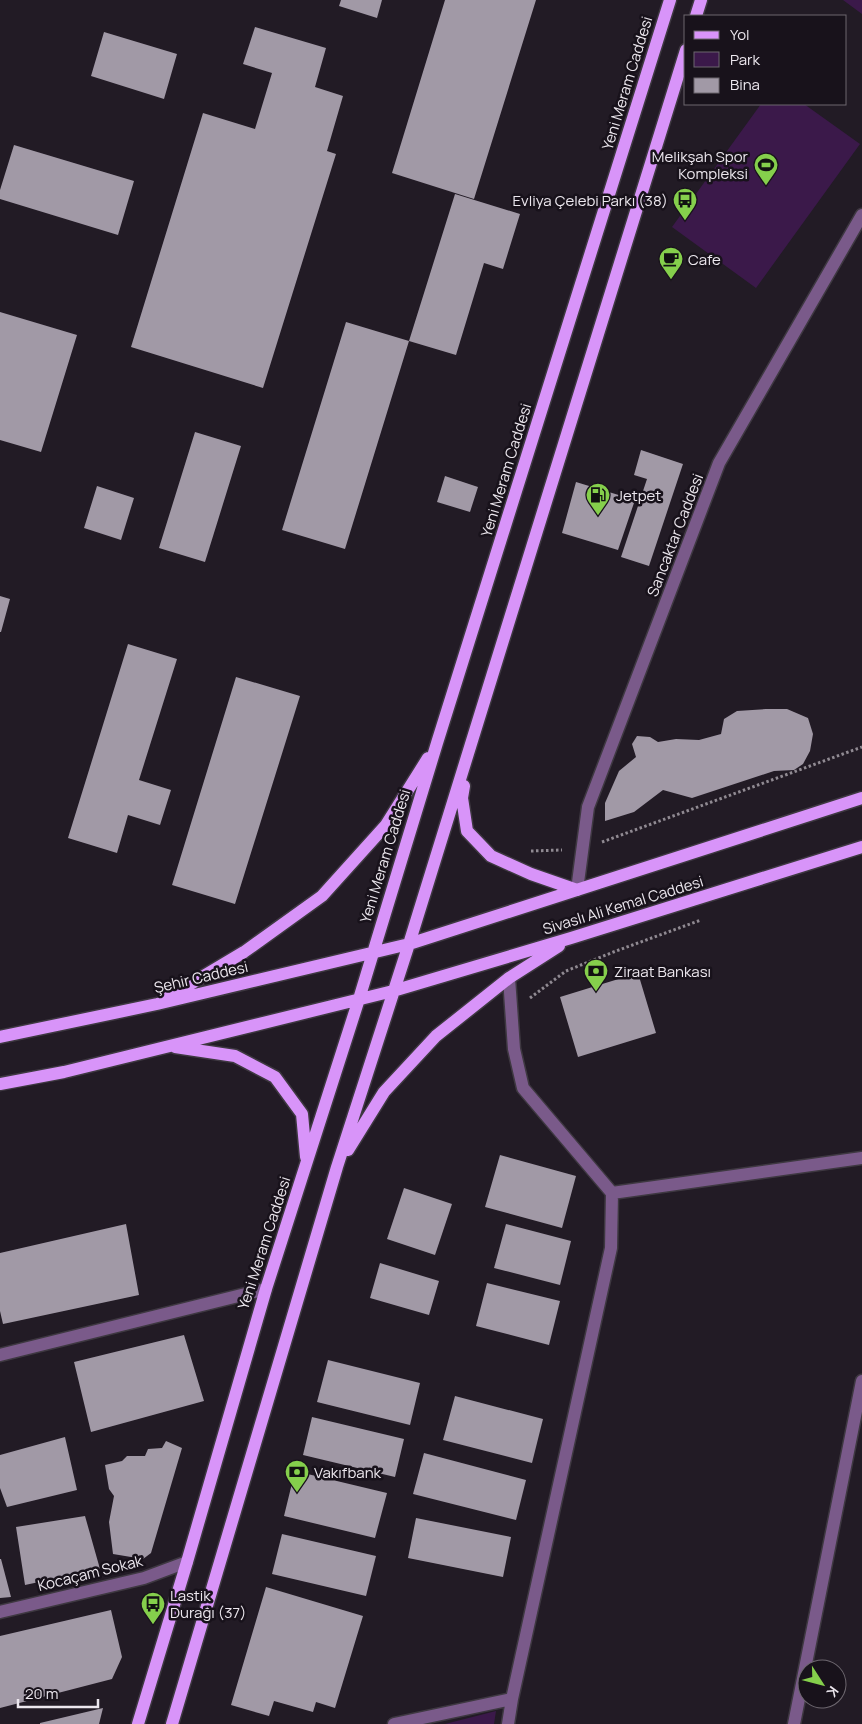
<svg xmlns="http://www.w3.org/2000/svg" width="862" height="1724" font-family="Manrope,sans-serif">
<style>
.green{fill:#3b194a}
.building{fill:#a199a6}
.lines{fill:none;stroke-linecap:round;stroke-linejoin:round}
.minor-casing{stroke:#3e3841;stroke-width:15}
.major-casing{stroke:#3e3841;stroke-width:15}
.path{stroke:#908a92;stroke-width:3;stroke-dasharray:2.5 2.5;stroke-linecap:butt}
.minor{stroke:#7a5a8a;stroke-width:12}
.major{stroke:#d894f9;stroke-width:12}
.labels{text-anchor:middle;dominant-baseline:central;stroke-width:5;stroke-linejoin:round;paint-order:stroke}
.street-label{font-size:15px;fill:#ece7ee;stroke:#18121b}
.poi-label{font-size:15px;fill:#ece7ee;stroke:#18121b;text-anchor:start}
</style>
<rect width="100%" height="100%" fill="#221b25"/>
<path class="green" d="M843,0H862V14Z
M761,104H804L860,144L756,288L672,227Z
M496,1711L494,1724H445Z"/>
<path class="building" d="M341,0H382L377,18L339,6Z
M445,0H536L474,199L392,173Z
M255,27L326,48L315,87L343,96L327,151L336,154L263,388L131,347L203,113L255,129L272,73L243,64Z
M104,32L177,54L164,99L91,76Z
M14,145L134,181L118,235L0,199V190Z
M455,194L520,214L503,269L484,263L456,355L409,341Z
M0,312L77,335L41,452L0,440Z
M346,322L409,341L345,549L282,530Z
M195,432L241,446L205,562L159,548Z
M641,450L683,464L649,566L621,557L647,479L634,475Z
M445,476L478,487L470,512L437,502Z
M576,482L635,500L618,550L562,533Z
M97,486L134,498L121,540L84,528Z
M0,596L10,599L1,632H0Z
M128,644L177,659L139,780L171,790L160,825L128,815L117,853L68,838Z
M236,677L300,696L235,904L172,885Z
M766,709H787L808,718L813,734L810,751L803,764L794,770L774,771L692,798L663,790L634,812L605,821V803L619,771L636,757L632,744L637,736L650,737L658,742L676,739L699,740L721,734L724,719L737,711Z
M638,973L656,1033L578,1057L560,997Z
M500,1155L576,1176L562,1228L485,1207Z
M404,1188L452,1204L435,1255L387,1239Z
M126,1224L139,1295L3,1324L0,1311V1253Z
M506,1224L571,1241L560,1285L494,1268Z
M380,1263L439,1281L429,1315L370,1298Z
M487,1283L560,1301L549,1345L476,1326Z
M184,1335L204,1401L91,1432L74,1362Z
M328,1360L420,1383L410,1425L317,1402Z
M455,1396L543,1419L532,1463L443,1440Z
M312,1417L404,1439L395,1477L303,1455Z
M65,1437L77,1490L7,1507L0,1488V1455Z
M166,1441L182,1448L151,1553L143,1559L113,1554L109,1522L114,1496L109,1489L105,1465L122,1461L127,1456H145L148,1449L162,1448Z
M424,1453L526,1480L516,1520L413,1494Z
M295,1471L387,1493L375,1538L284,1516Z
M85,1516L100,1569L25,1585L16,1527Z
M416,1518L511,1537L503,1577L408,1558Z
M282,1534L376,1556L366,1596L272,1574Z
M0,1559H1L11,1597L0,1598Z
M266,1587L363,1616L335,1708L316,1702L313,1712L274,1701L269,1716L231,1705Z
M111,1610L122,1657L112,1679L0,1708V1636Z
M103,1708L99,1724H40V1723Z"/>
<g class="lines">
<defs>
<path id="minor" d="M577,890L588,807L719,463L862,215
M612,1193L862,1158
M0,1355L266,1289
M0,1612L144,1578L187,1562
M394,1724L512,1699
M508,1724L512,1699L611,1248L612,1193L523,1088L514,1049L509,978
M794,1724L862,1381"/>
<path id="major" d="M696,16L701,0
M464,786L462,798L467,831L491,856L531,874L577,890
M167,998L244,952L322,896L386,825L428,758
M0,1037L157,1004L409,944L862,798
M175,1047L235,1056L275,1077L302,1114L306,1157
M0,1084L64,1072L393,991L571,938L862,847
M348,1150L384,1092L436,1036L509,978L559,946
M138,1724L187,1562L266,1289L359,999L437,743L670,0
M172,1724L337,1167L409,944L686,50"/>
</defs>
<use href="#minor" class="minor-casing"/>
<use href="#major" class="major-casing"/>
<path class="path" d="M602,842L862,747
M531,851L562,850
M530,998L566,971L616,951L701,920"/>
<use href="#minor" class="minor"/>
<use href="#major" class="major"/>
</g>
<defs>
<symbol id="stadium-pin" viewBox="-11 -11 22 30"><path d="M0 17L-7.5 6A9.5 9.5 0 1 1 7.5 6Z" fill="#85cf4c" stroke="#18121b"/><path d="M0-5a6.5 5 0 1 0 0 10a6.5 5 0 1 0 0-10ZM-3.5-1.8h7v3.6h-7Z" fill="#111"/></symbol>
<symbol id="bus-pin" viewBox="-11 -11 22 30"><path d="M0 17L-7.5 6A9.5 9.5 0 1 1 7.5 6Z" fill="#85cf4c" stroke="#18121b"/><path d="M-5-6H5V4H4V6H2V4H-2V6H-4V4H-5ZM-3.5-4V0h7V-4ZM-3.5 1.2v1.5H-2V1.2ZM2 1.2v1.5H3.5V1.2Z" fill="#111"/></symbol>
<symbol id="cafe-pin" viewBox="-11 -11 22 30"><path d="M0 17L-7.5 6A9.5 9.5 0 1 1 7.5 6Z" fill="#85cf4c" stroke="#18121b"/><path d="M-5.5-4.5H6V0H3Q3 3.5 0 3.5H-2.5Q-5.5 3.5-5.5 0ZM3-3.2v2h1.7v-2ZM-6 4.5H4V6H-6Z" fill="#111"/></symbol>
<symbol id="fuel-pin" viewBox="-11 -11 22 30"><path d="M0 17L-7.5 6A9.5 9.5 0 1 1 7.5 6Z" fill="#85cf4c" stroke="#18121b"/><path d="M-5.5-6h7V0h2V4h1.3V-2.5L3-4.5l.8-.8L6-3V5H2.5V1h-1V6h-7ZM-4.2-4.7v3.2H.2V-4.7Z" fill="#111"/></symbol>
<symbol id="bank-pin" viewBox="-11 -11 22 30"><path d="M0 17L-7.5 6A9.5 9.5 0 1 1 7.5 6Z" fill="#85cf4c" stroke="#18121b"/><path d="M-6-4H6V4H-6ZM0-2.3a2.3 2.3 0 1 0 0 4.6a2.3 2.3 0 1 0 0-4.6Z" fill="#111"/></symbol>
</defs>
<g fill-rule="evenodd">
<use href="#stadium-pin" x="752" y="151" width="28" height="38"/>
<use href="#bus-pin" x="671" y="186" width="28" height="38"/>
<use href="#cafe-pin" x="657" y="245" width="28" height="38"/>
<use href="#fuel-pin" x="584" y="481" width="28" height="38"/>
<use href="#bank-pin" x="582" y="957" width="28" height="38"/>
<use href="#bank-pin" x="283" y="1458" width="28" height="38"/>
<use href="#bus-pin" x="139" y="1590" width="28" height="38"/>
</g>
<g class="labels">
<g class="street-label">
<text transform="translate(627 83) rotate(-73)">Yeni Meram Caddesi</text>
<text transform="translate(506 470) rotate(-73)">Yeni Meram Caddesi</text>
<text transform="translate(675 535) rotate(-69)">Sancaktar Caddesi</text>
<text transform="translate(385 856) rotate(-73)">Yeni Meram Caddesi</text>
<text transform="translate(623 905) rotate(-17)">Sivaslı Ali Kemal Caddesi</text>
<text transform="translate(201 977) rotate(-13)">Şehir Caddesi</text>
<text transform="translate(264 1243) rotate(-72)">Yeni Meram Caddesi</text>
<text transform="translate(90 1573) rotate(-14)">Kocaçam Sokak</text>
</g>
<g class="poi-label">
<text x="748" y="156" text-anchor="end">Melikşah Spor<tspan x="748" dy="17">Kompleksi</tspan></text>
<text x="668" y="200" text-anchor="end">Evliya Çelebi Parkı (38)</text>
<text x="688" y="259">Cafe</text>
<text x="616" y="495">Jetpet</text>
<text x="614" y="971">Ziraat Bankası</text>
<text x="314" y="1472">Vakıfbank</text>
<text x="170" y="1595">Lastik<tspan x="170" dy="17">Durağı (37)</tspan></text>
</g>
</g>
<rect x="684" y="15" width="162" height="90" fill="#18121b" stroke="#6d676f"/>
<rect x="694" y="31" width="25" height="8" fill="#d894f9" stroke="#6d676f"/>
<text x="730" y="40" font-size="15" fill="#ece7ee">Yol</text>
<rect x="694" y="52" width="25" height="15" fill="#3b194a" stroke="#6d676f"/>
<text x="730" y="65" font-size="15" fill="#ece7ee">Park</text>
<rect x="694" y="78" width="25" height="15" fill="#a199a6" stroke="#6d676f"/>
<text x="730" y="90" font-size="15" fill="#ece7ee">Bina</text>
<g transform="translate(822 1684) rotate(126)"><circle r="24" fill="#18121b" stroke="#6d676f"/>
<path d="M0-4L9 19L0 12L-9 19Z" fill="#85cf4c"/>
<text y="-8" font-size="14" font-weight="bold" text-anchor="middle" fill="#ece7ee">K</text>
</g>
<path d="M18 1699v8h80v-8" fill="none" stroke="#ece7ee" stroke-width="2.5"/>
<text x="25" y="1699" font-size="15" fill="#ece7ee" stroke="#18121b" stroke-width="4" paint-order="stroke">20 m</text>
</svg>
